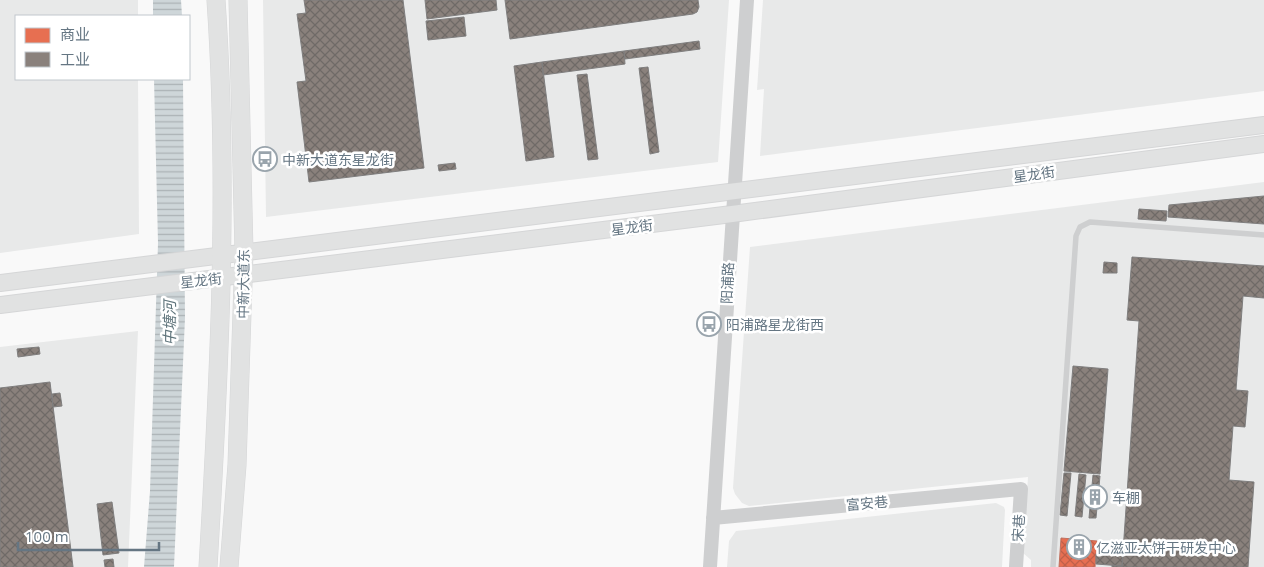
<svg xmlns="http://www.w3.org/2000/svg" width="1264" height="567" font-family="'Open Sans','Noto Sans SC',sans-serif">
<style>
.built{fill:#e8e9e9}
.water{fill:url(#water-rules)}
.shops{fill:url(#shops-cross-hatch);stroke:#c07160}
.industry{fill:url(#industry-cross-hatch);stroke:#7f7e7e}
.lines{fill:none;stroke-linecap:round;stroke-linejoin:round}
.secondary-casing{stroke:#d5d6d7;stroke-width:18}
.primary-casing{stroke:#d5d6d7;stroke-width:19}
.service{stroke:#cecfd0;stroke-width:5.5}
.tertiary{stroke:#cecfd0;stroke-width:14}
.secondary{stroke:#e1e2e2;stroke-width:16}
.primary{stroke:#e1e2e2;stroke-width:18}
.labels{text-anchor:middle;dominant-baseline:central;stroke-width:5;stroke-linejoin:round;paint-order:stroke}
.poi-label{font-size:14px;fill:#657683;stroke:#fff;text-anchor:start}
.street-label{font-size:14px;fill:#657683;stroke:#fff}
.water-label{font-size:15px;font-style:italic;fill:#60757c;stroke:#fff}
</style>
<defs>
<pattern id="water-rules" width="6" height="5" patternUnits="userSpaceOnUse" patternTransform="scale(1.25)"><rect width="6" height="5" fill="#ced6d9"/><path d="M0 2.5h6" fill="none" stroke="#abb2b5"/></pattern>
<pattern id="shops-cross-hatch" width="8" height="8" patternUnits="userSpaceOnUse" patternTransform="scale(1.25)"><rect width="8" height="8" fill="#e76f51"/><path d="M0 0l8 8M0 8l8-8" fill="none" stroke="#bf6049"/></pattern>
<pattern id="industry-cross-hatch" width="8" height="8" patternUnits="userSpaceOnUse" patternTransform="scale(1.25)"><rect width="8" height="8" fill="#8a817c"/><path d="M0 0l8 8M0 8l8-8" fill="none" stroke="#6f6a67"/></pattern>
</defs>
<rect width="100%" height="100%" fill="#f9f9f9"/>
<path class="built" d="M0,0H138V16H16V79H138L139,234L0,253Z
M263,0H729L718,162L266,217Z
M763,0H1264V91L760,156L764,89L757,90Z
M1264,182V567H1031V560L1023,553L1028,477L749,506L742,503L735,494L733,488L750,247Z
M138,331L128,567H0V347Z
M996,503L1004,507L1005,510L1002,567H727L729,541L736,531Z"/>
<path class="water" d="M153,0H181L182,16H153Z
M154,79H183L185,318L174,567H144L150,491L158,243Z"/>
<path class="shops" d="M1061,538L1097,541L1095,567H1059Z"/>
<path class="industry" d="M304,0H403L424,168L309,182L297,82L306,81L297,14L306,13Z
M425,0H496L497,10L427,19Z
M505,0H698L699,7L697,12L693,14L510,39Z
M464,17L466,36L428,40L426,21Z
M699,41L700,49L625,59L624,51Z
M624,51L625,64L543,75L542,62Z
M542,62L554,157L526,161L514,66Z
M648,67L659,152L650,154L639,68Z
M587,74L598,159L588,160L577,75Z
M455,163L456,169L439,171L438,165Z
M1264,196V224L1168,217L1169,205Z
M1139,209L1167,211L1166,221L1138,219Z
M1132,257L1264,266V298L1243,296L1236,390L1248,391L1245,427L1233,426L1229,480L1254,482L1248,567H1112V565L1122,566L1139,321L1127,320Z
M1104,262L1117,263V273H1103Z
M39,347L40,354L18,357L17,349Z
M1073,366L1108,369L1100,474L1064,471Z
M50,382L73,567H0V388Z
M60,393L62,406L53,407L52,394Z
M1064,473H1071L1067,516L1060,515Z
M1079,474L1086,475L1082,517L1075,516Z
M1093,475L1100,476L1096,518H1089Z
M112,502L119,553L103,555L97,504Z
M1096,554L1123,556L1122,566L1096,564Z
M113,559L114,567H105L104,560Z"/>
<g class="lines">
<defs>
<path id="secondary" d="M0,283L1264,125
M0,305L732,214L1264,144"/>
<path id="primary" d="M208,567C219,379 229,189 216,0
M229,567L237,465L244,252L238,0"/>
</defs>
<use href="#secondary" class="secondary-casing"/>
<use href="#primary" class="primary-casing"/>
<path class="service" d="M1053,567L1076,236L1080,227L1090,222L1264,235"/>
<path class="tertiary" d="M713,518L1021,489L1016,567
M710,567L747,0"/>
<use href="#secondary" class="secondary"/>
<use href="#primary" class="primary"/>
</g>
<defs>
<symbol id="bus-ring" viewBox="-11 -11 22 22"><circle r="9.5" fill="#fff" stroke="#99a4ac" stroke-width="1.5"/><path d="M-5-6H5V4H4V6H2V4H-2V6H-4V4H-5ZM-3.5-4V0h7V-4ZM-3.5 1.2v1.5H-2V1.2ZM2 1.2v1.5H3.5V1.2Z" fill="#99a4ac"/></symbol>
<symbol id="building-ring" viewBox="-11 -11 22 22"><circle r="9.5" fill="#fff" stroke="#99a4ac" stroke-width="1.5"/><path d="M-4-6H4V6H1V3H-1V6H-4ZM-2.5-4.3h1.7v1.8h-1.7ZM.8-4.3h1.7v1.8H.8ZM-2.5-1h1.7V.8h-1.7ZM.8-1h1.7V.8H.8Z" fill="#99a4ac"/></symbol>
</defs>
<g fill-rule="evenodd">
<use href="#bus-ring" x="251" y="145" width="28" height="28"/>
<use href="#bus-ring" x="695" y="310" width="28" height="28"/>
<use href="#building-ring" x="1081" y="483" width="28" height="28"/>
<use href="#building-ring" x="1065" y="533" width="28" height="28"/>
</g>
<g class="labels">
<g class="poi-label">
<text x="282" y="159">中新大道东星龙街</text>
<text x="726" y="324">阳浦路星龙街西</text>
<text x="1112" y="497">车棚</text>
<text x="1096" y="547">亿滋亚太饼干研发中心</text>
</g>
<g class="street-label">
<text transform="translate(1034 174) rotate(-8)">星龙街</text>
<text transform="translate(632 227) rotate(-7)">星龙街</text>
<text transform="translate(201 280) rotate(-6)">星龙街</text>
<text transform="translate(727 283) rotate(-87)">阳浦路</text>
<text transform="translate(243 284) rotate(-89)">中新大道东</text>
<text transform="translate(867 503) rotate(-5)">富安巷</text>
<text transform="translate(1018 528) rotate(-86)">宋巷</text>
</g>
<g class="water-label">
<text transform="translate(169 323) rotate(-90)">中塘河</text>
</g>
</g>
<rect x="15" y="15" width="175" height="65" fill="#ffffff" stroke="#c1c8cd"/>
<rect x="25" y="28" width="25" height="15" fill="#e76f51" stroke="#c1c8cd"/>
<text x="60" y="40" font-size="15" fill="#657683">商业</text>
<rect x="25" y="52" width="25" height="15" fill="#8a817c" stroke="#c1c8cd"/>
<text x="60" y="65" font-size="15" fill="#657683">工业</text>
<path d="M18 542v8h141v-8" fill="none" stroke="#657683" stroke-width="2.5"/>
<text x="25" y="542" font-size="15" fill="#657683" stroke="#ffffff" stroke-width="4" paint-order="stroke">100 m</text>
</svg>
